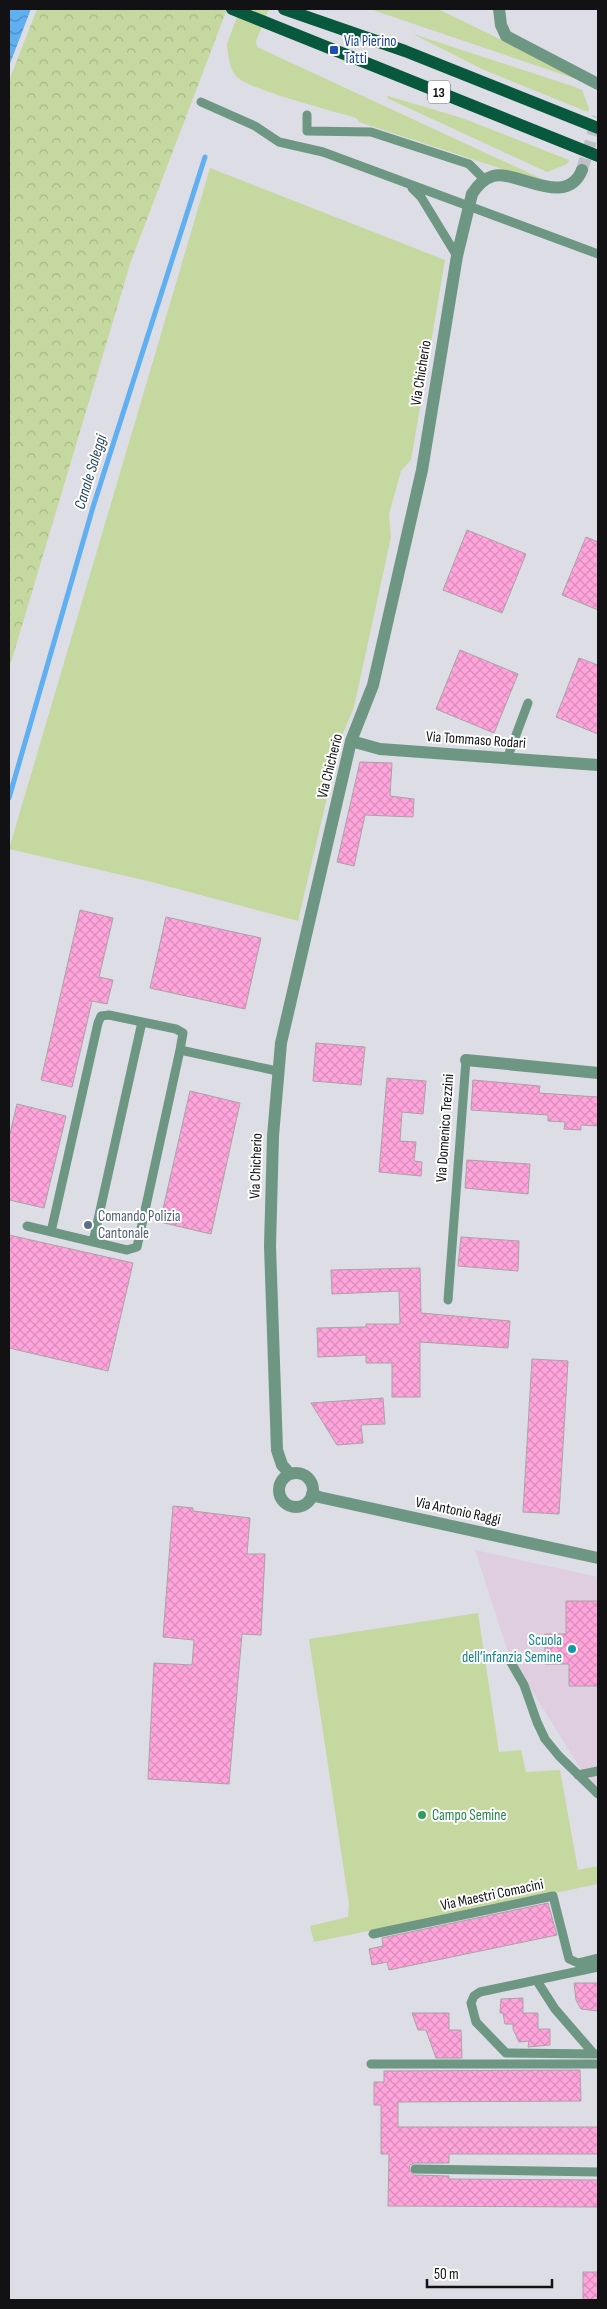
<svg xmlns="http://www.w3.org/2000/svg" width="607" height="2309" font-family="'Sofia Sans Condensed',sans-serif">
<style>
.education{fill:#dfcedf}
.green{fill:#c4d89f}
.park{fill:url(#park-crowns)}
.water{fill:url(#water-waves)}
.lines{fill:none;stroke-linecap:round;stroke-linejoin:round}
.stream{stroke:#5faff1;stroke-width:5}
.building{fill:url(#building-cross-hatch);stroke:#aaa2a7}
.minor-tunnel{stroke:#bfbfc6;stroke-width:12;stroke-dasharray:12 6;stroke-linecap:butt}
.service{stroke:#6d9783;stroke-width:9}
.minor{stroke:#6d9783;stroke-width:12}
.primary{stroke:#08583d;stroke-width:12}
.transit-dot{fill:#1a4fb4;stroke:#fff;stroke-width:2}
.service-dot{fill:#5c6f8a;stroke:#fff;stroke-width:2}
.culture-dot{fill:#0f9aa8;stroke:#fff;stroke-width:2}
.leisure-dot{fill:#2e9e5b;stroke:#fff;stroke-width:2}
.labels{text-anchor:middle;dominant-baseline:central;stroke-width:4;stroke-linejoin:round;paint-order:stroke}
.shield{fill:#fff;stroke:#59595b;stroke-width:1}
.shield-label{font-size:14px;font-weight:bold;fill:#121215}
.transit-label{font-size:15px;fill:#164399;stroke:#fff;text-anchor:start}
.street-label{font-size:15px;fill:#121215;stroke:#fff}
.service-label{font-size:15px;fill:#4e5e75;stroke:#fff;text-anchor:start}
.culture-label{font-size:15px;fill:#0d838f;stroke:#fff;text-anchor:end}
.leisure-label{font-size:15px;fill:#27864d;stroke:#fff;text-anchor:start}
.water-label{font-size:16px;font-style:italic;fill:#1d3e5a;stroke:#fff}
</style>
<defs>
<pattern id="park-crowns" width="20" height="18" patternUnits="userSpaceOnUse" patternTransform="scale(1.25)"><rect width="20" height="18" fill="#c4d89f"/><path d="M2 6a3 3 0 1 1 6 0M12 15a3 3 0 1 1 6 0" fill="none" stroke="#a7b888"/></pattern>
<pattern id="water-waves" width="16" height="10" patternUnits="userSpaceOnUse" patternTransform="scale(1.25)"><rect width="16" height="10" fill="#5faff1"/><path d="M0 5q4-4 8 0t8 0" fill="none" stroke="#4d8dc2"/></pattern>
<pattern id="building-cross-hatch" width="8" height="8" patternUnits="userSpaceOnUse" patternTransform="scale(1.25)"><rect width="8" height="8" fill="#ffa5dc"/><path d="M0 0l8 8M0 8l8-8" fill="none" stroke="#da8dbc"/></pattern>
</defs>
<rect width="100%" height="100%" fill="#dddde5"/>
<path class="education" d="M475,1550L598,1577V1788L585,1776L508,1652Z"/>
<path class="green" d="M240,9H269L256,41L257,47L542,179L539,181L359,122L356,118C334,111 248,90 236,76C229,68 228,54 227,44Z
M370,9H438L576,76V79Z
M413,34L575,87L582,90L589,109L588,112L484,70Z
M388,96L462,118L569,160L567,164L547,172L387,98Z
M210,168L445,260L411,460L401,471L389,514L391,537L354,707L341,738L298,921L148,881L9,849Z
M478,1613L499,1752L521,1750L526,1772L560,1770L578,1870L598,1866V1884L314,1942L310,1926L348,1917L349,1904L309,1639Z"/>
<path class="park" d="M37,9H227L131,261L9,669V81Z"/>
<path class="water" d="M9,9H31L9,66Z"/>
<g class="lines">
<path class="stream" d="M9,798L93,507L205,157"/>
</g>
<path class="building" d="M467,530L526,554L502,613L443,590Z
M586,537L598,542V610L562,595Z
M460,650L518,674L494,733L436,709Z
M579,658L598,665V734L556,717Z
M360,762L392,763L390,796L414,799L413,817L365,815L354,866L337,862Z
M80,910L113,918L99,977L113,980L107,1004L92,1001L72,1087L41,1080Z
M166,917L261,938L245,1009L150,988Z
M316,1043L365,1047L361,1085L313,1081Z
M387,1078L426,1081L423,1114L402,1112L400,1141L416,1142L414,1161L422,1162L421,1176L379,1172Z
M473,1080L540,1086L539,1093L598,1097V1126L581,1125V1130L564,1129L565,1122L548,1121V1115L471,1110Z
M190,1091L240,1103L211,1234L160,1222Z
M17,1104L66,1116L44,1208L9,1200V1138Z
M467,1160L530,1164L528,1194L465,1188Z
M9,1235L133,1263L108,1371L9,1348Z
M461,1237L519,1241L518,1271L458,1266Z
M420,1268L421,1313L510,1321L508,1348L420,1342V1397H392V1363H366V1355L318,1357L317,1328L366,1327V1324H400L399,1291L332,1294L331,1270Z
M532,1359L568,1361L559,1514L523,1512Z
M383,1398L385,1424L361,1425L363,1443L337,1445L311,1403Z
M173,1506L193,1508V1511L250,1518L247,1554H265L261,1635L242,1634L229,1784L148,1779L154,1663L192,1665L194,1640L163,1637Z
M566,1601H598V1686H569V1664H545V1634H566Z
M548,1903L557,1935L389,1970L387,1962L372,1965L369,1949L383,1946L382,1938Z
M574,1983H598V2011L581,2009L576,2000Z
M523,1998V2013H538V2029H550V2045L528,2047L529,2041L519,2042L513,2029V2024H505L503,2013H500L501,1999Z
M412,2013H449V2030H461L462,2058H436L426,2030H418Z
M580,2070L581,2101L398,2102V2127H598V2154H449V2163H415L410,2165L409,2169L414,2175L449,2176V2179L598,2180V2207L388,2206L389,2154H381V2105H374V2082H384V2071Z
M583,2272H598V2300H583Z"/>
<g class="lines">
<path class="minor-tunnel" d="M582,170L598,117"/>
<path class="service" d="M201,102L255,126L279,142L323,152L598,254
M307,115V131L371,132L469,164L485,180
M412,188L421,197L457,256
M507,759L528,703
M27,1226L127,1250L137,1247L180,1050
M51,1232L98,1023L101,1016L109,1015L176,1029L183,1033L180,1050L277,1071
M93,1242L142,1022
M448,1300L466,1060
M509,1659L524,1685L537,1722L545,1739L559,1756L598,1794
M578,1775L598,1771
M373,1934L553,1896L569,1959L578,1963L598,1958
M598,1967L480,1992L474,1996L471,2003L476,2022L506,2053L598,2054
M537,1981L555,2009L594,2054
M371,2064H598
M415,2169L598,2172"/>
<path class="minor" d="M499,9L501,25L506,36L598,84
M351,741L380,749L598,765
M466,1060L598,1073
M279 1490a17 17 0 1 1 34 0a17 17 0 1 1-34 0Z
M290,1474L282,1465L277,1450L270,1246L273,1136L281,1043L351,741L373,685L422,470L457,256L472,194C477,186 483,179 493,176C518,170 566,209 582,170
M312,1494L319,1497L598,1558"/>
<path class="primary" d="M232,9L598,156
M284,9L405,51L598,128"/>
</g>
<rect class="transit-dot" x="329" y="45" width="10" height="10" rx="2.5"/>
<circle class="service-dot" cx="88" cy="1225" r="5"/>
<circle class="culture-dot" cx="572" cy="1649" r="5"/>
<circle class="leisure-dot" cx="422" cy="1815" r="5"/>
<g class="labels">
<rect class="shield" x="428" y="80.5" width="22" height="23" rx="4"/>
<g class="shield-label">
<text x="439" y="92">13</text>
</g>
<g class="transit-label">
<text x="344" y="41">Via Pierino<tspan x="344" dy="17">Tatti</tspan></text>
</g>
<g class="street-label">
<text transform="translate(421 373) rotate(-81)">Via Chicherio</text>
<text transform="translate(476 740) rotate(4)">Via Tommaso Rodari</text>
<text transform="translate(330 766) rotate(-76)">Via Chicherio</text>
<text transform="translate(445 1128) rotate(-86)">Via Domenico Trezzini</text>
<text transform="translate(256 1166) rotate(-88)">Via Chicherio</text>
<text transform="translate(458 1511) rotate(12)">Via Antonio Raggi</text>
<text transform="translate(492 1895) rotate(-12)">Via Maestri Comacini</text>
</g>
<g class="service-label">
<text x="98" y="1216">Comando Polizia<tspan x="98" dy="17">Cantonale</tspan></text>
</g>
<g class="culture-label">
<text x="562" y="1640">Scuola<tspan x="562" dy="17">dell’infanzia Semine</tspan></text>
</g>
<g class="leisure-label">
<text x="432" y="1815">Campo Semine</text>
</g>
<g class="water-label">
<text transform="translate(91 472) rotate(-73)">Canale Saleggi</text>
</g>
</g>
<rect width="607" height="2309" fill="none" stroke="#121215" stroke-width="20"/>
<path d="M427 2279v8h125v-8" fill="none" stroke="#121215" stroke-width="2.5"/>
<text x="434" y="2279" font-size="15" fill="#121215" stroke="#ffffff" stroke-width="4" paint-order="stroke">50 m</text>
</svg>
